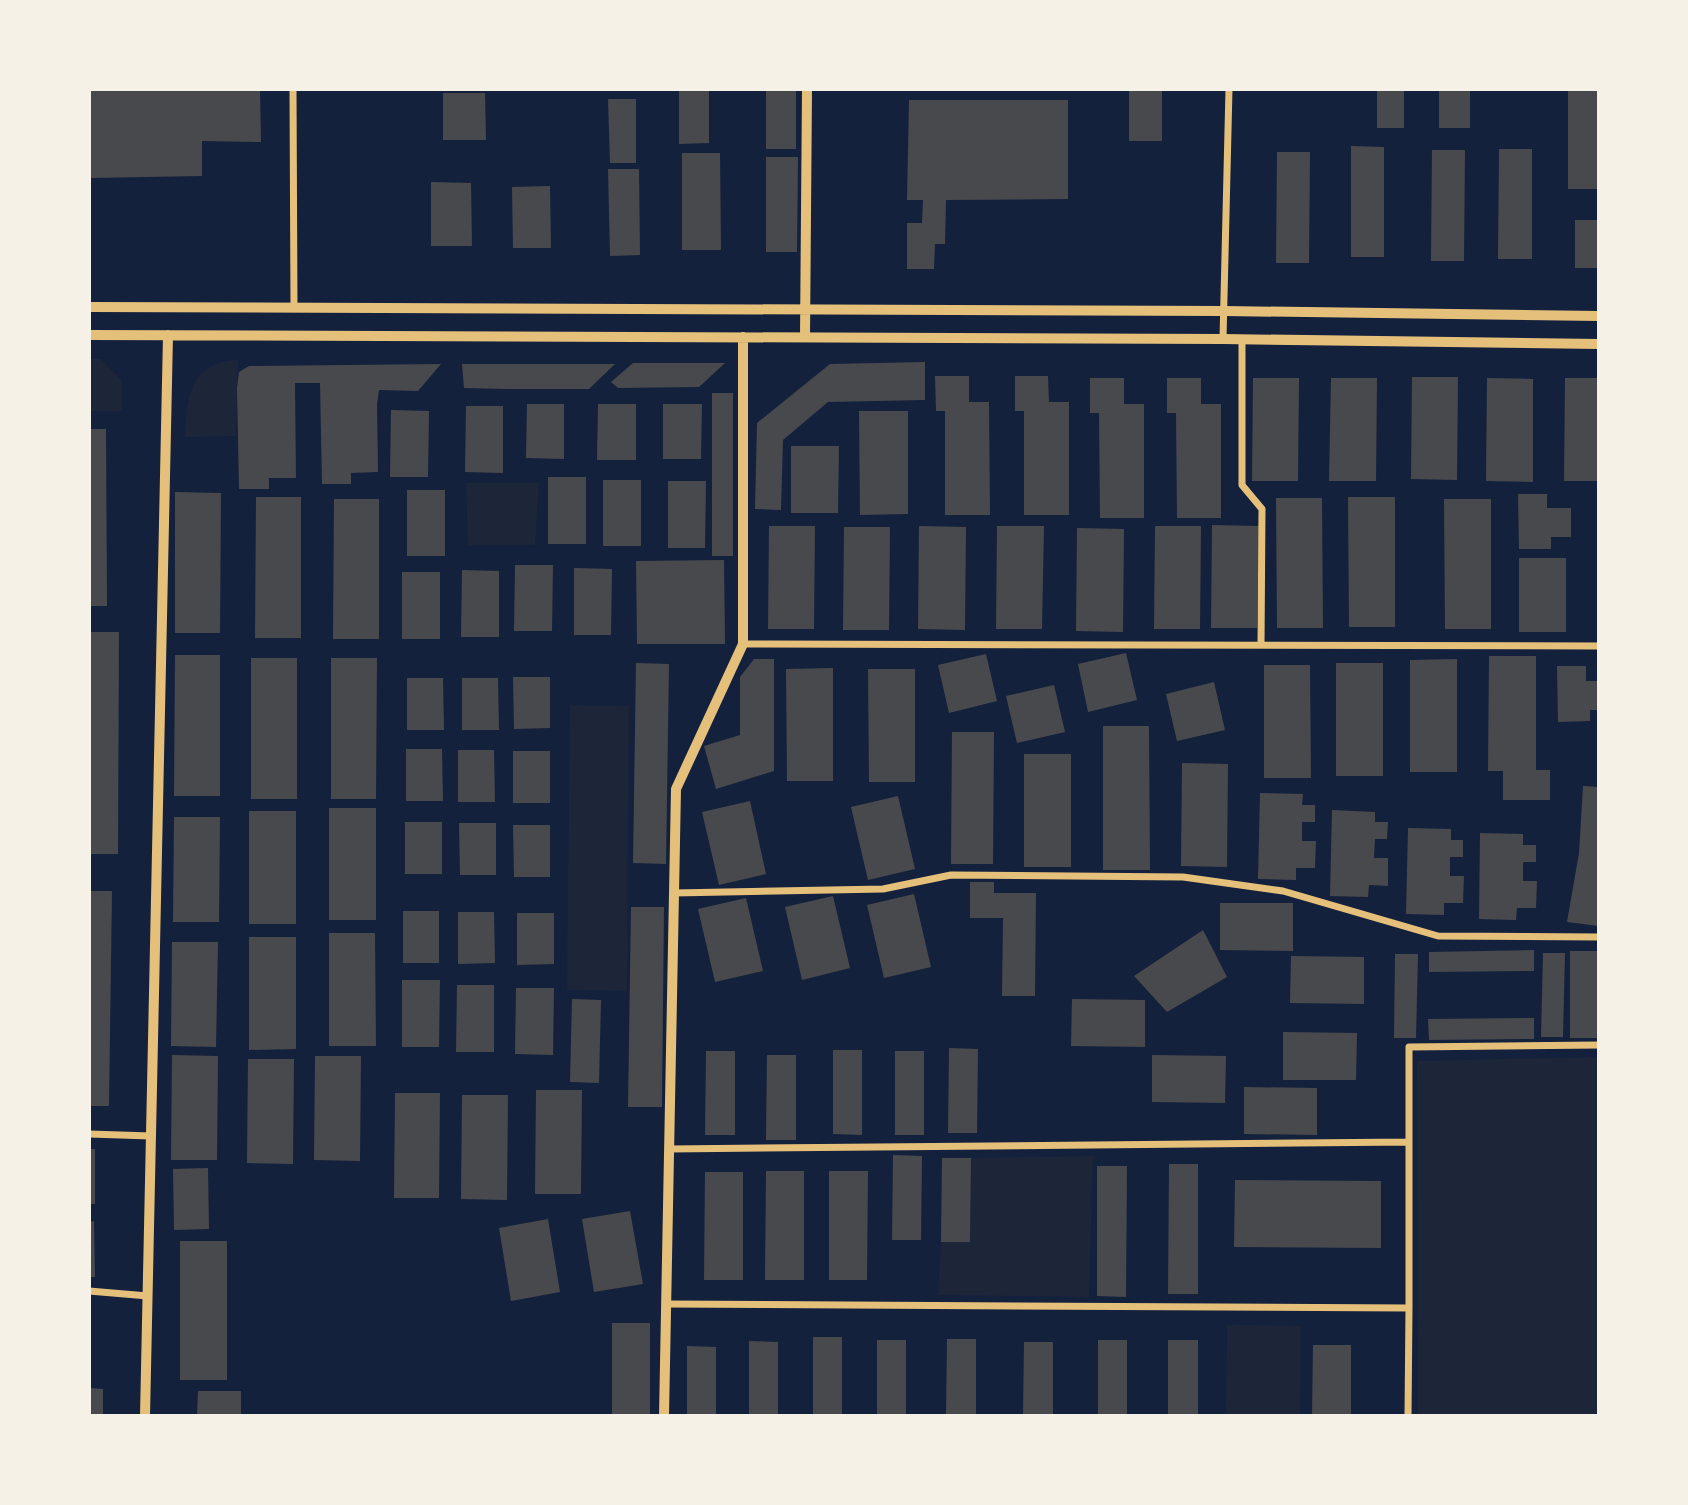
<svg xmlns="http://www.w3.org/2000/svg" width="1688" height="1505" font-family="Helvetica,sans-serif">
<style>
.green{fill:#1d2539}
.building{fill:#48494c}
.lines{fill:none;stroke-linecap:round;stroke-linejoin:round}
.minor{stroke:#e5c07b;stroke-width:7}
.tertiary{stroke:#e5c07b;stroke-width:10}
</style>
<rect width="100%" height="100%" fill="#14213d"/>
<path class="green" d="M89,359H101L122,381V411H89Z
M238,360L236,436L185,437C187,398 189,362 238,360Z
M466,483H539L535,545H468Z
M570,705L629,706L627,991L567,990Z
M1599,1057V1416H1418L1417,1061Z
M1093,1156L1089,1297L938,1295L941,1242H970L971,1158Z
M1227,1325L1301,1326L1300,1416H1226Z"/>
<path class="building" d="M89,89H260L261,142L202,141V176L89,178Z
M679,89H709V143L679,144Z
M1129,89H1162V141H1129Z
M1377,89H1404V128H1377Z
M1439,89H1470V128H1439Z
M1568,89H1599V189H1568Z
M766,91H796V149H766Z
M443,93H485L486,140H443Z
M608,99H636V163H610Z
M909,100H1068V199L946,200L945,244H935L934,269H907V223H922L923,200H907Z
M1351,146L1384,147V257H1351Z
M1499,149H1532V259H1498Z
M1432,150H1465L1464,261H1431Z
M1277,152H1310L1309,263H1276Z
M682,153H720L721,250H682Z
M766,157H798L797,252H766Z
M608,169H639L640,255L610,256Z
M431,182L471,183L472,246H431Z
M550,186L551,248H513L512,187Z
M1575,220H1599V268H1575Z
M925,362V400L828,402L783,440L781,510L755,509L757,423L830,364Z
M633,363H725L699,387L618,388L611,382Z
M441,364L418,391L379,390L377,404L378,472L351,473V484H322L320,383H295L296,478H269V489H239L237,388L239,372L249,366Z
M462,364H615L589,389H508L464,388Z
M935,376H969V402H989L990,515H945V411H936Z
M1015,376H1048L1049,402H1069V515H1024V411H1015Z
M1412,377H1458L1457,480L1411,479Z
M1090,378H1124V404H1144V518H1100L1099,413H1090Z
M1167,378H1201V404H1221V518H1177L1176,413H1167Z
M1253,378H1299L1298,481H1252Z
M1331,378H1377L1376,481H1329Z
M1487,378L1533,379V482L1486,481Z
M1565,378H1599V481H1564Z
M712,393H733V556H712Z
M527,404H564V459L526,458Z
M598,404H636V460H597Z
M663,404H702L701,459H663Z
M466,406H503V473L465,472Z
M391,410L429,411L428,477H390Z
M859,411H908V514L860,515Z
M89,429H106L107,606H89Z
M791,446H839L838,513H791Z
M548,477H586V544H548Z
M603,480H641V546H603Z
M668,481H706L705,548H668Z
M407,490H445V556H407Z
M175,492L221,493L220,633H175Z
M1518,494H1547V508H1571V537H1551V549H1519Z
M256,497H301V638H255Z
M1348,497H1395V627H1349Z
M1276,498H1322L1323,628H1277Z
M334,499H379V639H333Z
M1444,499H1491V629H1445Z
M1212,525L1259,526L1257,628H1211Z
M769,526H815L814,629H768Z
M919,526L966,527L965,630L918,629Z
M997,526H1044L1042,629H996Z
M1155,526H1201L1200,629H1154Z
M844,527H890L889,630H843Z
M1077,528L1124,529L1123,632L1076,631Z
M1519,558H1566V632H1519Z
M724,560L725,644H637L636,561Z
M515,565H553L552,631H514Z
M574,568L612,569L611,635H574Z
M462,570L499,571V637H461Z
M402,572H440V639H402Z
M89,632H119L118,854H89Z
M1126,653L1137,700L1088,712L1078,664Z
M986,654L997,701L949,713L938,665Z
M175,655H220V796H174Z
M1489,656H1536V770H1550V800H1503V771H1488Z
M251,658H297V799H251Z
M331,658H377L376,799H331Z
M754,659H774V771L716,789L704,746L740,735V677Z
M1457,659V772H1410V660Z
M636,663L669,664L666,864L633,863Z
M1336,663H1383V776H1336Z
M1264,665H1310L1311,778H1264Z
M1557,666H1586V681H1599V710H1590V721L1558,722Z
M833,668V781H787L786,669Z
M868,669H915V782H869Z
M513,677H550V728L514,729Z
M407,678H443L444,730H407Z
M462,678H498L499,730H462Z
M1214,682L1225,730L1177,741L1166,694Z
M1054,685L1065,732L1017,743L1006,696Z
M1103,726H1149L1150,870H1103Z
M952,732H994L993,864H951Z
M406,749H442L443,801H406Z
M458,750H494L495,802H458Z
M513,751H550V803H513Z
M1024,754H1071V867H1024Z
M1182,763L1228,764L1227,867L1181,866Z
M1583,786L1599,787V926L1567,922L1579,853Z
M1260,793L1303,794L1302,805H1315V822H1302V841H1316L1315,868H1296V880L1258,879Z
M898,796L915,869L868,880L851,807Z
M750,801L766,874L719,885L702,812Z
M329,808H376V920H329Z
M1332,810L1375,812V822H1388L1387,839H1375L1374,858H1388V886L1369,885L1368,897L1330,896Z
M249,811H296V924H249Z
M174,817H220L219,922H173Z
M405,822H442V874H405Z
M459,823H496V875H460Z
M513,825H550V877H514Z
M1408,828L1451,829V840H1463V857H1450V876H1464L1463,903H1444V915L1406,914Z
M1480,833L1523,834V845H1536V862H1523V881H1537L1536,908H1517L1516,920L1479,919Z
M970,882H994V893H1036L1035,996H1002L1003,918H970Z
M89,891H112L109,1106H89Z
M914,894L931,967L884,978L867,905Z
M833,896L850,968L802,980L785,907Z
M746,898L763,971L715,982L698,909Z
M1220,903H1293V951L1220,950Z
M631,907H664L662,1107H628Z
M403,911H439V963H403Z
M458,912H494L495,963L458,964Z
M517,913H554V964L517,965Z
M1203,930L1227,977L1167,1012L1134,976Z
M329,933H375L376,1046H329Z
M249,937H296V1049L249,1050Z
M172,942H218L216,1047L171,1046Z
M1534,950V971L1429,972V952Z
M1570,951H1599V1038H1570Z
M1543,953H1565L1563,1037H1541Z
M1395,954H1418L1416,1038H1394Z
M1291,956L1364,957V1004L1290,1003Z
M402,980H440L439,1047H402Z
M457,985H494V1052H456Z
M516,988H554L553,1055L515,1054Z
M572,999L601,1000L599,1083L570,1082Z
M1072,999L1145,1000V1047L1071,1046Z
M1534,1018V1039L1429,1040L1428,1019Z
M1283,1032L1357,1033L1356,1080H1283Z
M949,1048L978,1049L977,1133H948Z
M833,1050H862V1135L833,1134Z
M706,1051H735V1135H705Z
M895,1051H924V1135H895Z
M172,1055L218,1056L217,1160H171Z
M767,1055H796V1140H766Z
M1152,1055L1226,1056L1225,1103L1152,1102Z
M315,1056H361L360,1161L314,1160Z
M248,1059H294L293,1164L247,1163Z
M1244,1087L1317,1088V1135L1244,1134Z
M536,1090H582L581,1194H535Z
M395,1093H440L439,1198H394Z
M462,1095H508L507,1200L461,1199Z
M89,1149H95V1204H89Z
M893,1155L922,1156L921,1240H892Z
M942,1158H971L970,1242H941Z
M1169,1164H1198V1294H1168Z
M1097,1166H1127L1126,1297L1097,1296Z
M208,1168L209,1229L174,1230L173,1169Z
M766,1171H804V1280H765Z
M829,1171H868L867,1280H829Z
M705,1172H743V1280H704Z
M1235,1180L1381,1181V1248L1234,1247Z
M630,1211L643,1284L594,1292L582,1219Z
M548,1219L560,1292L511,1301L499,1228Z
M94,1221L95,1277H89V1222Z
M180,1241H227V1380H180Z
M612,1323H650V1416H612Z
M813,1337H842V1416H813Z
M947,1339H976V1416H946Z
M877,1340H906V1416H877Z
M1098,1340H1127V1416H1098Z
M1168,1340H1198V1416H1168Z
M749,1341L778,1342V1416H749Z
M1024,1342H1053V1416H1023Z
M1313,1345H1351V1416H1312Z
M687,1346L716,1347V1416H687Z
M89,1388L103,1389V1416H89Z
M198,1391H241V1416H197Z"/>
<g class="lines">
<path class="minor" d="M293,89L294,308
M1223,339L1229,89
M1242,339V485L1262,509L1261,645
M743,644L1599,646
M674,893L883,889L951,875L1183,877L1283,891L1438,936L1599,937
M89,1134L151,1136
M669,1149L1408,1142
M89,1291L148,1296
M666,1304L1409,1308L1408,1416
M1409,1308V1047L1599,1045"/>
<path class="tertiary" d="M89,307L1224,311L1599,316
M89,335L1223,339L1599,344
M805,337L807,89
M145,1416L168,335
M664,1416L676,789L743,644V337"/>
</g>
<rect width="1688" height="1505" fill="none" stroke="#f6f1e7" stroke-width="182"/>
</svg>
